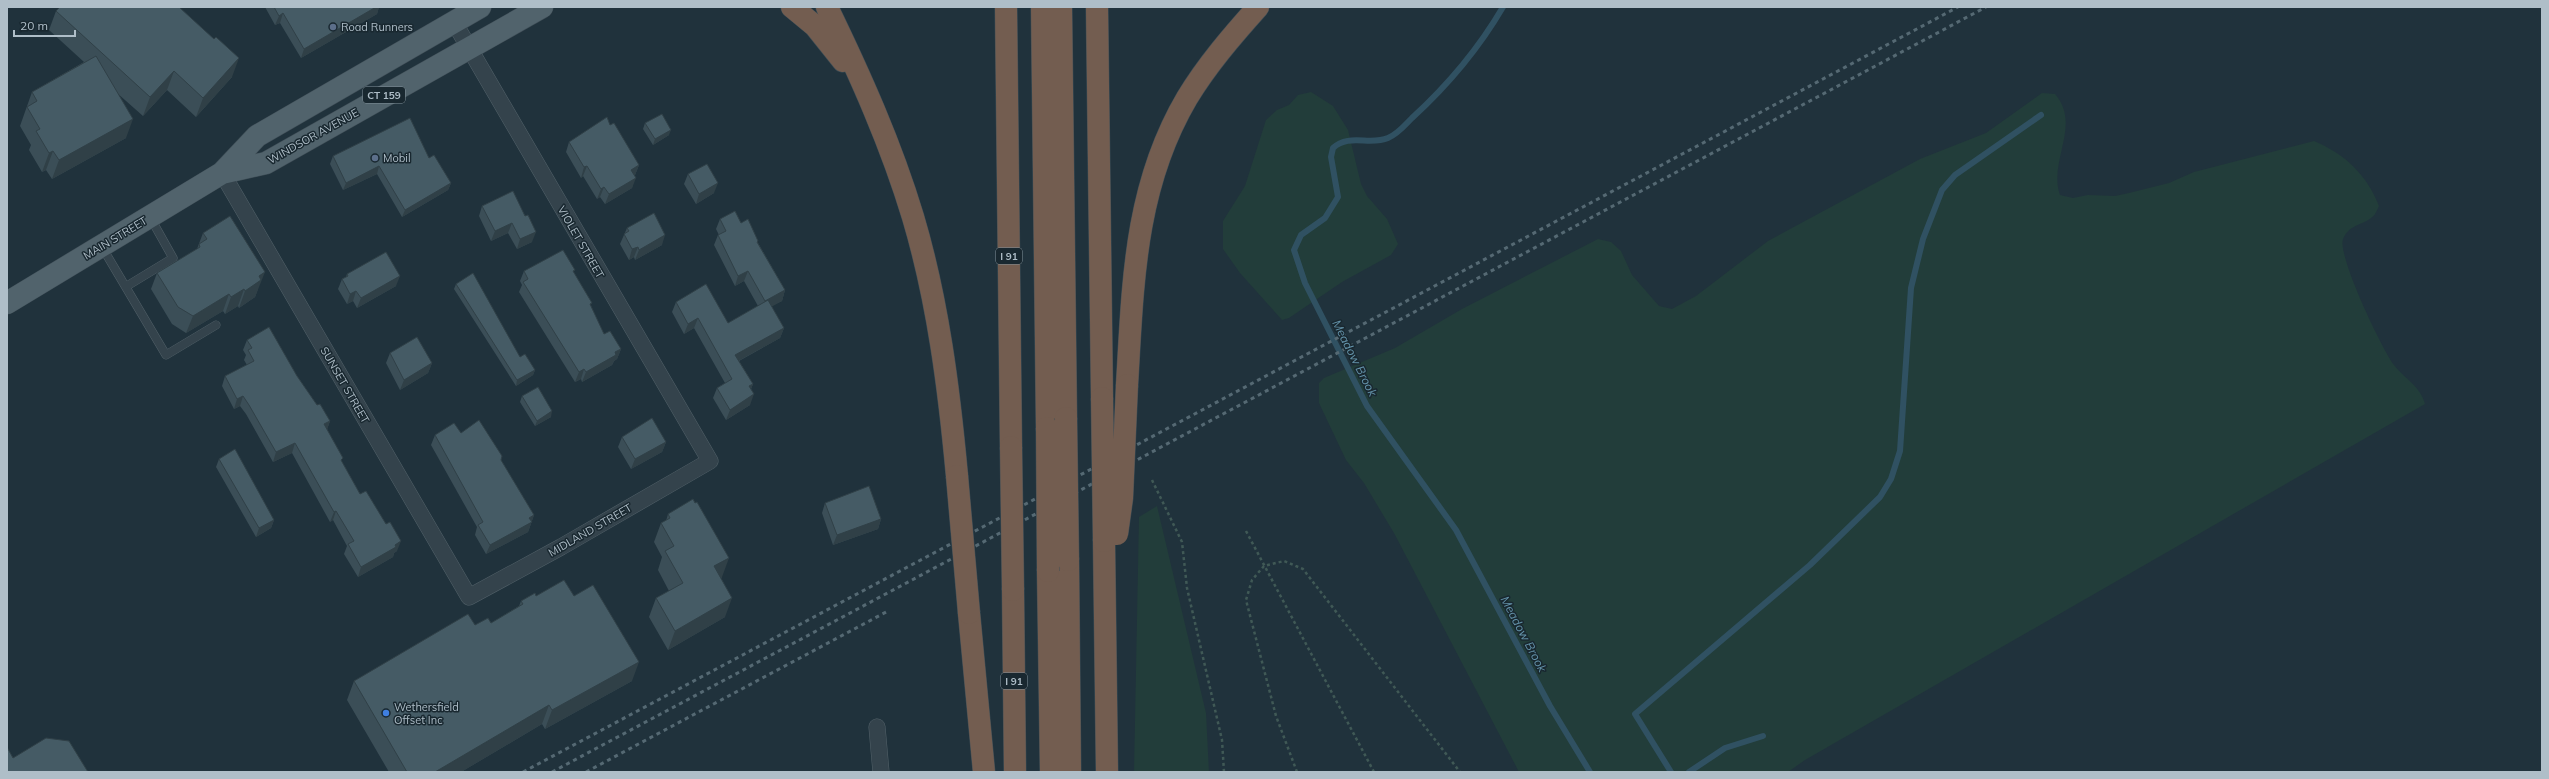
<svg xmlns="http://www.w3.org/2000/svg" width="2549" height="779" font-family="Mulish,sans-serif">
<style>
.green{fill:#223d3a}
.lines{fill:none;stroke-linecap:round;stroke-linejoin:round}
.stream{stroke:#305162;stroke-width:6}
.lane-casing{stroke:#526169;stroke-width:9}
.street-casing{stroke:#526169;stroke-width:17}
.primary-casing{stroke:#404f58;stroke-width:23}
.highway-casing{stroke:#3f4e56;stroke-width:23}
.path{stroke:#405956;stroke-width:2.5;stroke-dasharray:3 3;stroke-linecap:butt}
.lane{stroke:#34434c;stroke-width:8}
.street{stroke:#34434c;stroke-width:16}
.primary{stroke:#51636c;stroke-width:22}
.highway{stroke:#735d50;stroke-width:22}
.rail{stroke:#556973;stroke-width:3;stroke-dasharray:4 4;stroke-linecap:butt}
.highway-bridge-casing{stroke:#3f4e56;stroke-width:23;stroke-linecap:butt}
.highway-bridge{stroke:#735d50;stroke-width:22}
.wall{fill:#3b4e57}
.shaded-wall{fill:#304047}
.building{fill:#455b65;stroke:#304047}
.service-dot{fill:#5c6f8a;stroke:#192830;stroke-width:1.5}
.shop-dot{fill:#3f7fe0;stroke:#192830;stroke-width:1.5}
.labels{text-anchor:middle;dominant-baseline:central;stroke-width:3;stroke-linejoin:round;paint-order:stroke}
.shield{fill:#192830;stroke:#82919a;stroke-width:1}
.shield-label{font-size:10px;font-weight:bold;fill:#afbec8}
.poi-label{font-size:11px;fill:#afbec8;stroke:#192830;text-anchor:start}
.street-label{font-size:11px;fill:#afbec8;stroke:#192830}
.water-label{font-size:12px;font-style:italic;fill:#6493aa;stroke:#192830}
</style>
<rect width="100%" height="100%" fill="#20323c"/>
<path class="green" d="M1311,92L1333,106L1348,130L1361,184L1367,196L1387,219L1398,244L1391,255L1342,282L1289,318L1282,320L1240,273L1223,249V221L1245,186L1266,120L1277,110L1289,105L1298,95Z
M2042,93L2055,94C2082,125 2048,161 2060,195L2073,198L2088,195L2115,196L2129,193L2169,183L2194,172L2314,141C2345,154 2367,175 2379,206C2377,210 2375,216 2371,218C2360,226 2349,225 2343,239C2337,255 2382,349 2394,365C2404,378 2421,387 2425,404L1805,760L1788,772H1519L1394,533L1364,483L1346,460L1319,403V383L1324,378L1395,348L1462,309L1598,239L1611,242L1621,251L1632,275L1659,306L1672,309L1696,296L1768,241L1920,159L1986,133Z
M1157,506L1206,713L1209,772H1134L1139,517Z"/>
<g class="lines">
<path class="stream" d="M1503,7C1479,48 1447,86 1412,118C1405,125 1398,134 1388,138C1370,146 1349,133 1333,148L1331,157L1338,197L1325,218L1301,235L1294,250L1305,283L1367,406L1456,530L1550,706L1590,772
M1671,772L1635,714L1810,565L1880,497L1891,479L1900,451L1911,288L1923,239L1942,190L1955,175L2041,115
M1689,772L1725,748L1763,736"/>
<defs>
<path id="lane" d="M102,247L166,355L216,325
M127,286L173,258L150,217"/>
<path id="street" d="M222,173L469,597L561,547L710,461L454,22
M877,727L881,772"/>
<path id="primary" d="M222,173L266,163L542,7
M7,303L222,173L257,136L480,7"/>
<path id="highway" d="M792,7L815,26L843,61
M827,7C860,75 891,144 913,217C938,301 949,389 957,476
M1006,7L1011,447
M1042,7L1047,428
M1061,7L1066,418
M1097,7L1102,398
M1127,385C1133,284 1134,188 1187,98C1207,65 1232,36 1258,7
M1104,541L1107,772
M1068,560L1070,772
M1048,571L1051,772
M1013,590L1015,772
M969,613L984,772"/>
</defs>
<use href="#lane" class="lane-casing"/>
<use href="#street" class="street-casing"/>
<use href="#primary" class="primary-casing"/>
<use href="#highway" class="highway-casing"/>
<path class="path" d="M1152,480L1182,542L1187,588L1222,740L1224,772
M1246,531L1374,772
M1297,772L1276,716L1246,600L1252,580L1264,566L1284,561L1303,569L1460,772"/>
<use href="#lane" class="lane"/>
<use href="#street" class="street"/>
<use href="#primary" class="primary"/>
<use href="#highway" class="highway"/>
<path class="rail" d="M523,772L1958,7
M552,772L1986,7
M586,772L888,611"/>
<defs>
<path id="highway-bridge" d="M1102,398L1104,541
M1066,418L1068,560
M1047,428L1048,571
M1011,447L1013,590
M957,476L969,613
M1117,534L1122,498L1127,385"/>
</defs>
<use href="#highway-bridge" class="highway-bridge-casing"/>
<use href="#highway-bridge" class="highway-bridge"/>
</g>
<path class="wall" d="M265,7H379L377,14L301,58L280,23L275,25Z
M56,11L232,77L196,117L167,90L143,116L117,93L126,138L52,179L46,170L42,172L29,150L31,145L20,126L32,92L84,62L49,30Z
M645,123L669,135L653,145L643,129Z
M610,125L639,165L635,175V176L632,188L605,204L600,197L597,199L583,176L581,178L566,152L569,142Z
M333,156L429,158L451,183L448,190L402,217L377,174L343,190L330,164Z
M688,174L714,193L696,204L684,184Z
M513,191L532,242L517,249L508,233L491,241L479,216L482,206Z
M720,219L741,223L758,243L785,290L782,301L771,306L784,328L780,338L739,361L753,384L751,389L750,405L726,420L713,398L717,388L725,383L694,328L684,334L672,312L676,302L728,323L758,306L744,281L735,286L714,245L718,235H719L716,229Z
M627,228L662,245L635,260L634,257L629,260L620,244Z
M203,233L258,289L255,297L239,308L238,306L225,314L223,311L186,333L172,324L151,289L157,273L197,249Z
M524,271L574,273L604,334L621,349L617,359L614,361L612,365L582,382L581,379L575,382L519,292L522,285L520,281Z
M347,274L396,286L357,308L353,301L347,304L338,289L342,279L346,277Z
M456,284L520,357L535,370L533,375L516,386L454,289Z
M247,340L297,376L317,405L330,421L327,429L342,462L360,494L397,551L394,553L393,557L358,577L344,554L347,546L333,520L330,522L292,453L273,462L246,414L240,406L234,409L222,386L225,376L247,365L244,360L246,355L243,350Z
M390,353L432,363L428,373L400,390L386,363Z
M522,396L551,417L535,426L520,402Z
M435,435L501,460L534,515L528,532L486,554L475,535L477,527L431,445Z
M622,437L666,442L662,452L631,469L618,447Z
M219,459L274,520L271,528L256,537L216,467Z
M825,503L881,519L878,529L833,545L822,513Z
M668,514L722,577L721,578L725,617L668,650L649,617L656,598L669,591L658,570L662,557L654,542L661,523L666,521Z
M536,596H574L632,681L545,729L542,724L461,772H389L347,700L354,681L475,625L491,623L519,606L521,601Z"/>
<path class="shaded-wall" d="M376,7H379L377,14L301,58L304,49Z
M283,13L280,23L275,25L279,16Z
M239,58L232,77L196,117L203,98Z
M174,71L167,90L143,116L150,97Z
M133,119L126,138L52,179L59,160Z
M671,130L669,135L653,145L655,139Z
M53,151L46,170L42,172L49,153Z
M639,165L635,175L628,180L631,170Z
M379,166L377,174L343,190L346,183Z
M587,166L583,176L581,178L584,167Z
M636,178L632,188L605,204L609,194Z
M451,183L448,190L402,217L405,210Z
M718,183L714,193L696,204L699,194Z
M604,187L600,197L597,199L601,189Z
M512,223L508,233L491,241L495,231Z
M536,232L532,242L517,249L520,239Z
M665,235L662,245L635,260L639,250Z
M638,247L634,257L629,260L632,249Z
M748,271L744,281L735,286L738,276Z
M265,272L255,297L239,308L245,291L259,276Z
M400,276L396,286L357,308L361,298Z
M244,289L238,306L225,314L231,297Z
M785,290L782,301L762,312L765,301Z
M356,291L353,301L347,304L350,294Z
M229,294L223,311L186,333L193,316Z
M698,318L694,328L684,334L688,324Z
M784,328L780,338L731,365L735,355Z
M621,349L617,359L614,361L612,365L582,382L586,372L615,352Z
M432,363L428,373L400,390L404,380Z
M584,369L581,379L575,382L579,372Z
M535,370L533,375L516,386L517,380Z
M753,384L749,394V386Z
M754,394L750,405L726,420L730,410Z
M243,396L240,406L234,409L237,399Z
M552,411L551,417L535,426L537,421Z
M330,421L327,430L324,424Z
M666,442L662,452L631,469L635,459Z
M295,443L292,453L273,462L276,452Z
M336,511L333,520L330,522L334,512Z
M534,515L528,532L486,554L490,545Z
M881,519L878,529L833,545L837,535Z
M274,520L271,528L256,537L259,528Z
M401,541L397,551L394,553L393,557L358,577L361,567Z
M729,558L722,577L707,586L714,566Z
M732,598L725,617L668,650L675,631Z
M639,662L632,681L545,729L552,710Z
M549,705L542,724L461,772H435Z"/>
<path class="building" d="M60,7H179L214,39L216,37L239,58L203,98L174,71L150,97L56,11Z
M274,7H376L304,49L283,13L279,16Z
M96,56L133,119L59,160L53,151L49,153L36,131L40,129L27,107L37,101L32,92Z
M662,114L671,130L655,139L645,123Z
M607,117L610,125L614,123L639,165L631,170L636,178L609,194L604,187L601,189L587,166L584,167L569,142Z
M410,118L429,158L434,155L451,183L405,210L379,166L346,183L333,156Z
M707,164L718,183L699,194L688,174Z
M513,191L525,216L528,215L536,232L520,239L512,223L495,231L482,206Z
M735,211L741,223L748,219L758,241L757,242L785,290L765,301L748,271L738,276L718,235L726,231L720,219Z
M654,213L665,235L639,250L638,247L632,249L624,234L629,231L627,228Z
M230,216L265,272L259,276L261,280L245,291L244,289L231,297L229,294L193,316L178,307L157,273L200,247L199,244L207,239L203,233Z
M563,250L575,270L573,271L592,303L590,304L604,334L610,331L621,349L615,352L616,355L586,372L584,369L579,372L523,282L528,279L524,271Z
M386,252L400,276L361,298L356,291L350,294L342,279L348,276L347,274Z
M473,273L520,357L525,354L535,370L517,380L456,284Z
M706,284L728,323L768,300L784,328L735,355L753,384L749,386L754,394L730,410L717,388L732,379L698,318L688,324L676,302Z
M269,327L297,376L317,405L320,404L330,421L324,424L343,458L341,460L360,494L366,491L386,524L390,522L401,541L395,545L396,547L361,567L348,544L354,541L336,511L334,512L295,443L276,452L249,405L243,396L237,399L225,376L254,361L248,350L252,348L247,340Z
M417,337L432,363L404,380L390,353Z
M538,387L552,411L537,421L522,396Z
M652,418L666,442L635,459L622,437Z
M479,420L502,456L501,460L534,515L529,518L532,522L490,545L478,525L483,522L435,435L454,423L461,433Z
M235,449L274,520L259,528L219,459Z
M869,486L881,519L837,535L825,503Z
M693,499L695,503L697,502L729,558L714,566L732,598L675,631L656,598L683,583L665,551L674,546L661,523L670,518L668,514Z
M564,580L574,596L593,585L639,662L552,710L549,705L435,772H407L354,681L468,614L475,625L488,618L491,623L523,604L521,601L535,593L536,596Z
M46,738L69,741L88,772H7V747L13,758Z"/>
<g class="service-dot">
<circle cx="333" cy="27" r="4"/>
<circle cx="375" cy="158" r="4"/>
</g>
<circle class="shop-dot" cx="386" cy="713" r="4"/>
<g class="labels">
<g class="shield">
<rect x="363" y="87" width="42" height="16" rx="3"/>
<rect x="996" y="248" width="26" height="16" rx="3"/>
<rect x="1001" y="673" width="26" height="16" rx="3"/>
</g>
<g class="shield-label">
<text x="384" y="95">CT 159</text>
<text x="1009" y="256">I 91</text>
<text x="1014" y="681">I 91</text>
</g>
<g class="poi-label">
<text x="341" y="27">Road Runners</text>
<text x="383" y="158">Mobil</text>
<text x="394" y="707">Wethersfield<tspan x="394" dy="13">Offset Inc</tspan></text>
</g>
<g class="street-label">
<text transform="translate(313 136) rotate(-29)">WINDSOR AVENUE</text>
<text transform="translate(115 238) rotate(-31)">MAIN STREET</text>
<text transform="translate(581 242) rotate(60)">VIOLET STREET</text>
<text transform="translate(345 385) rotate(60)">SUNSET STREET</text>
<text transform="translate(590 530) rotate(-30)">MIDLAND STREET</text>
</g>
<g class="water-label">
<text transform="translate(1355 358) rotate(63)">Meadow Brook</text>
<text transform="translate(1524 634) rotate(62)">Meadow Brook</text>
</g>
</g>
<rect width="2549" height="779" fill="none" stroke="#afbec8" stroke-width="16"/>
<path d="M14 30v6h61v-6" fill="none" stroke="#afbec8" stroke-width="2"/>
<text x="20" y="30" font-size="12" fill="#afbec8" stroke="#192830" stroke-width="3" paint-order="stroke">20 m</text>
</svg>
